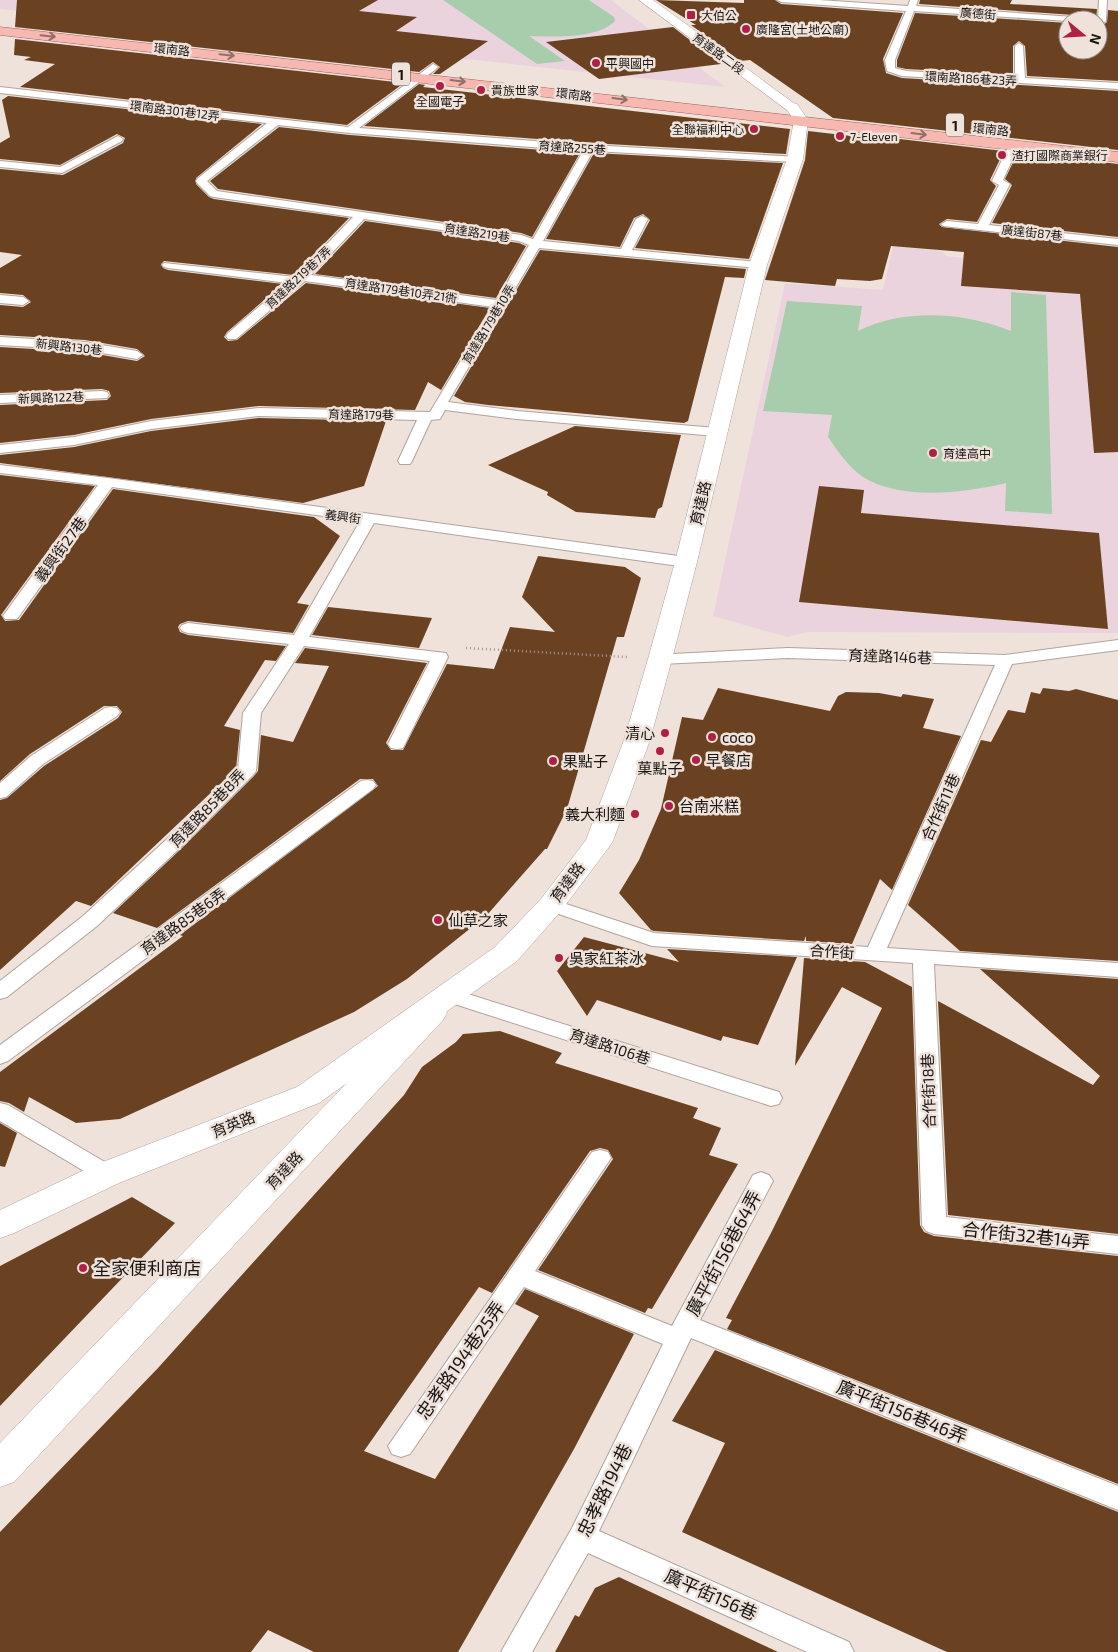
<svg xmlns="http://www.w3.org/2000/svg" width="1118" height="1652" font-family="'Exo 2','Noto Sans TC',sans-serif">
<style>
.education{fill:#ebd3de}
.green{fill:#a8cdad}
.building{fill:#6b4221}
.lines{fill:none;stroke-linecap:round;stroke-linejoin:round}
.service-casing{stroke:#b0a49d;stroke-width:2}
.minor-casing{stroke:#b0a49d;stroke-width:1}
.tertiary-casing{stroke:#b0a49d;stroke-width:1}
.primary-casing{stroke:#a56058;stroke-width:1}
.path{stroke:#a09790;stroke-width:2.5;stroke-dasharray:1 3;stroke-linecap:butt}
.service{fill:#fff;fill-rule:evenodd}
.minor{fill:#fff;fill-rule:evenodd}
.tertiary{fill:#fff;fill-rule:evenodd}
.primary{fill:#f7b8b2;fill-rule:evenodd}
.oneway{stroke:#936f6a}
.poi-dot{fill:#b11f44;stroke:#eee2da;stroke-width:2}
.labels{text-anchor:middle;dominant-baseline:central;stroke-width:5;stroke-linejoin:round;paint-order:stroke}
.far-street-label{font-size:12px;fill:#191512;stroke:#eee2da}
.far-poi-label{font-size:12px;fill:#191512;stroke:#eee2da;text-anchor:start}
.shield{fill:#eee2da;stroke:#59524e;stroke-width:1}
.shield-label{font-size:14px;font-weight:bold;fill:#191512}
.street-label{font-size:15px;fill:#191512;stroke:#eee2da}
.poi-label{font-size:15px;fill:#191512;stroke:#eee2da;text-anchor:start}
.near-street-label{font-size:18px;fill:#191512;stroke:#eee2da}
.near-poi-label{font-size:18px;fill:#191512;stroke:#eee2da;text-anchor:start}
</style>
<rect width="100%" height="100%" fill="#eee2da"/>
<path class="education" d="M0,0H611L725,87L0,9Z
M893,246L942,251L946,256L1118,276V633L808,632L787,637L713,616L785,283L883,290Z"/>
<path class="green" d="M443,0H589L614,17L615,21C598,39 552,37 529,36L565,61L537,64Z
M1011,292L1046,295L1052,514L1005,511L1006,483C965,493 901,501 863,477C849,468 837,450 828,437L832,415L763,411L787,301L862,306L858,331C903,308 965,312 1011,331Z"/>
<path class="building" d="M17,0H378L359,11L417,17L396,31L488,41L440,74H433L440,67L433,62L419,72L15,27Z
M656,0L744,3V0H775L781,4L903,13L883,59L886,73L902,78L1118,91V150L833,118L750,60L740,61L691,25H696Z
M920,0H1012L1010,4L1097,9L1096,20H1091L1088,16L919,4Z
M1108,10L1118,11V81L1027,76L1025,46L1019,41L1013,46V75L906,69L897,67V60L915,13L1068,23V50H1098V23L1102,26L1107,22Z
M673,27L721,64L599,79L546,42Z
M15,39L404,83L347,125L20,87L55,64L24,60L31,57L14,55Z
M419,84L425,85L423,87L790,129L786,154L590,143L364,126Z
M8,96L262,124L196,178V184L209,197L214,199L349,218L294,275L164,261L161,264L163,268L168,270L283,284L227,332L224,337L228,341L237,340L306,283L490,308L441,390L428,382L415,410L259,406L151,419L74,435L0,443V405L107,400L111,396L109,391L102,389L0,393V347L85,352L137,361L145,356L137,349L85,340L0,335V305L23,307L31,302L23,295L0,293V268L22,255L0,252V169L63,175L123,143L125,138L117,134L60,165L0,159V143L10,137L2,100Z
M279,127L350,135L580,153L532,237L521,233L218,189L210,181Z
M808,131L860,137L856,134L1004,151L990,180L996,186L977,222L947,219L939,224L942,227L1118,247V452L1094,453L1080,294L961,286L964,252L891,246L882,279L870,281L837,279L835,286L765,280L805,160Z
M1018,152L1118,164V237L992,223L1012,185L1005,179Z
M594,153L783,163L749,259L635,248L650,220L643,214L634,218L620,247L546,239Z
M365,221L519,243L526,246L496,298L315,274Z
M540,250L746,269L744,278L725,277L688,421L684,423L488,405L465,402L454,396Z
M259,418L386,421L364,486L303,503L0,463V455L74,447L151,431Z
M575,426L681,435L662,507L658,509L655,518L576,512L547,495L548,492L488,465Z
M0,475L95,486L1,615L5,621L19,620L113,489L314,517L340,536L297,603L309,605L293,633L188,621L180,624L178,627L180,632L188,635L286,646L276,661L265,660L224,726L240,730L236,769L91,906L76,901L0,970V800L7,798L44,766L118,718L122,712L117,706H104L30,754L0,781Z
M819,486L864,490L861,513L1099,533L1108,629L799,602Z
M538,556L625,567L641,578L624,637H617L567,809L547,849H545L487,915L407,979L354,1012L120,1119L76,1123L29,1097L24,1112L9,1103L0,1101V1072L183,936L180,935L378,786L373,779H360L157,928L113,913L182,848L254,776L258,771L261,735L293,742L329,666L295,663L305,648L427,663L386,743L391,750H403L447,664L494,669L510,627L555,632L522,597Z
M328,607L432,618L419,648L312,635Z
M718,688L830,711L838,696L846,692L879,693L901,697L903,694L934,699L923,728L961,736L892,890L880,879L852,944L806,941V936L804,941L654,931L651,930L619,893L639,860L661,809L682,717L703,720Z
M1043,688L1069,691L1076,689L1118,700V961L960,951L908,905L981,740L991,742L1008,710L1025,713L1031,692L1040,694Z
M584,937L679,962L667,949L797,957L758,1045L723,1036L721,1041L597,1000L587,1016L557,971Z
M804,958L865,962L912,987L920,1225L924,1232L934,1236L1118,1256V1484L727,1329L732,1320L726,1318L771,1233L882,1008L842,987L795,1066Z
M980,969L1118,979V1234L948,1215L938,1001L1093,1085L1100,1076Z
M500,1031L562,1053L555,1063L698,1108L693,1118L721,1128L709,1155L738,1164L652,1309L648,1308L645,1313L538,1270L613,1159L608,1150L600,1148L590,1151L492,1293L479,1287L364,1451L435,1479L539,1316L515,1304L525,1289L634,1334L574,1449L458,1652H314L268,1630L251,1652H0V1532L158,1368L404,1095L422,1067L456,1042L463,1034Z
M0,1123L17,1133L5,1167L0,1166Z
M132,1197L175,1223L0,1406V1266Z
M715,1350L1118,1512V1652H947L682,1532L725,1443L672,1421Z
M619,1577L778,1652H555L575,1615L579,1617L595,1588Z"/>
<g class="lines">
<defs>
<path id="service" d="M777,0H819L908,6L910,0H918L916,6L1088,18L1089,20L1068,21L914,11L895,60V68L906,71L1015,77V46L1019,43L1023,46L1025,78L1118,83V89L902,76L887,71L885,60L906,11L781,2Z
M1099,0H1107L1106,21L1102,24L1098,20Z
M433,64L438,67L436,69L359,128L590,145L799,157L800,159L795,162L593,151L543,241L621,249L636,219L642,216L648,219L632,250L758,262L764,265L758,268L539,248L448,402L517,411L716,428L723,432L721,435L716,436L517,419L445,410L440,419L431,420L412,461L410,464H400L398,461L417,420L259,416L151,429L74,445L0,453V445L74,437L151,421L259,408L430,412L493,307L305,281L236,339H228L226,336L228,333L287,283L168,268L164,267L162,265L164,263L295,277L353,217L214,197L210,196L197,183L196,181L197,179L267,123L0,93V87L348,127ZM278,125L350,133L583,151L533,239L521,235L217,191L207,181ZM364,219L519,241L529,245L497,300L311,275Z
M118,136L123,139L122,141L62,173L0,167V161L60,167Z
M1014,142L1019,145L1003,180L1010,184L989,225L1118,239V245L943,226L941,224L947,221L978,224L999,185L992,181L1009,145Z
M0,295L23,297L29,301L23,305L0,303Z
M0,337L85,342L137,351L143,355L137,359L85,350L0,345Z
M102,391L107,392L109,395L107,398L0,403V395Z
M0,465L108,478L686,557L691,559L694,562L691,565L686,567L374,523L309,637L446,653L448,657L403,748L397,749L391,748L388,744L430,661L304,646L261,713L256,771L253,775L181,847L97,926L7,997L0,999V981L83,916L167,839L238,770L243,713L289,644L188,633L182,631L180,628L182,625L188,623L294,635L360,521L112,487L17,619H5L3,616L98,485L0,473Z
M1118,640V650L1012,664L887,948L1118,963V977L934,964L946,1217L1118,1236V1254L934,1234L926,1231L922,1225L913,963L652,946L544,909L541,905L544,901L551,899L654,933L868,947L995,665L788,658L660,664L654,663L652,659L654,655L788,648L1005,655Z
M111,707L117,708L120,712L117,716L43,764L6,797L0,798V783L31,756L105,708Z
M367,780L373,781L376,785L373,789L8,1061L0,1064V1045L361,781Z
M449,988L779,1092L782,1098L779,1104L771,1106L442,1000L439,995L442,990Z
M0,1103L8,1105L115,1168L119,1174L115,1180L107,1183L99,1180L0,1121Z
M600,1150L608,1152L611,1158L535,1271L672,1326L753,1175L761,1172L769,1175L773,1181L700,1320L1118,1486V1510L691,1338L599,1531L849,1642L854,1652H807L588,1553L532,1652H501L572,1528L663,1344L524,1287L410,1454L401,1457L392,1454L388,1446L592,1152Z"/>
<path id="minor" d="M792,103L797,104L808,120L806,123H796L785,107L787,104Z
M432,1002L443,1006L447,1013L443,1020L14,1482L0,1487V1443L421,1006Z"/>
<path id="tertiary" d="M639,0H653L799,107L797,110H787Z
M801,116L806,117L808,120L803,159L767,265L697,562L672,659L650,740L613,841L609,847L561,911L517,961L319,1103L119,1183L12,1234L0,1238V1210L95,1165L297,1087L495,947L541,899L586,840L624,740L648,659L675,562L749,265L787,159L794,120L796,117Z"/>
<path id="primary" d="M0,27L1118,152V162L0,35Z"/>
</defs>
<use href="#service" class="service-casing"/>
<use href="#minor" class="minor-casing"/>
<use href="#tertiary" class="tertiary-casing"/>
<use href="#primary" class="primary-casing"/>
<path class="path" d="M466,648L627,657"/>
<use href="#service" class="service"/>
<use href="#minor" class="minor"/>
<use href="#tertiary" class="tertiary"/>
<use href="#primary" class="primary"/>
</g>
<defs><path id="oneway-shaft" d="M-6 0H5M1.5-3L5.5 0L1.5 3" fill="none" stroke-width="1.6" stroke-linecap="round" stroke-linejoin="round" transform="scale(1.25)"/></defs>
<g class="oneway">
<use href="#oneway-shaft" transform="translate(48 36) rotate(6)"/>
<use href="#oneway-shaft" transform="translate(227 55) rotate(6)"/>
<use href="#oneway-shaft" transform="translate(458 81) rotate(7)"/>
<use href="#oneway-shaft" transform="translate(620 99) rotate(7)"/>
<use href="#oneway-shaft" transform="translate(919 134) rotate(7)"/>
</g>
<g class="poi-dot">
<rect x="686" y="10" width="10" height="10" rx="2.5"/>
<circle cx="746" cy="29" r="5"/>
<circle cx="596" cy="63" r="5"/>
<circle cx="440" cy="86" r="5"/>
<circle cx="481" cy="90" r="5"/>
<circle cx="754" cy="129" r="5"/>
<circle cx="840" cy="136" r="5"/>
<circle cx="1002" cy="155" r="5"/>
<circle cx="933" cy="453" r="5"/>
<circle cx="665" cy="733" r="5"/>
<circle cx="712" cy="737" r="5"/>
<circle cx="660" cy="751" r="5"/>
<circle cx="696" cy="760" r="5"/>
<circle cx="553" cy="761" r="5"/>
<circle cx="669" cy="806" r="5"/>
<circle cx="635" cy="814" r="5"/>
<circle cx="438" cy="920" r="5"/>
<circle cx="559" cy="958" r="5"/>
<circle cx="83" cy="1268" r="5"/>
</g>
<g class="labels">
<g class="far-street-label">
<text transform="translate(978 13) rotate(4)">廣德街</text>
<text transform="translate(172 49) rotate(6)">環南路</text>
<text transform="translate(719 53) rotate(36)">育達路二段</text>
<text transform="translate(971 78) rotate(3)">環南路186巷23弄</text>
<text transform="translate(574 94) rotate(7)">環南路</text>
<text transform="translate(175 110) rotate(7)">環南路301巷12弄</text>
<text transform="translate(991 129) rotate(6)">環南路</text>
<text transform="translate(572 147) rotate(4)">育達路255巷</text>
<text transform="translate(477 232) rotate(8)">育達路219巷</text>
<text transform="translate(1032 232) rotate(6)">廣達街87巷</text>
<text transform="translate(298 277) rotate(-43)">育達路219巷7弄</text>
<text transform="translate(401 290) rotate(8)">育達路179巷10弄21衖</text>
<text transform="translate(488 324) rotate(-59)">育達路179巷10弄</text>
<text transform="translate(69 346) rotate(6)">新興路130巷</text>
<text transform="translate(51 397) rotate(-2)">新興路122巷</text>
<text transform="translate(361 414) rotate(1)">育達路179巷</text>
<text transform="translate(343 516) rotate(8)">義興街</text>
</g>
<g class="far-poi-label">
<text x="701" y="15">大伯公</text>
<text x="756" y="29">廣隆宮(土地公廟)</text>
<text x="606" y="63">平興國中</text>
<text x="491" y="90">貴族世家</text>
<text x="440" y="101" text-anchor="middle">全國電子</text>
<text x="744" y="129" text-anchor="end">全聯福利中心</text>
<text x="850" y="136">7-Eleven</text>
<text x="1012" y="155">渣打國際商業銀行</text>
<text x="943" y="453">育達高中</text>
</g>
<g class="shield">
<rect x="392" y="62.5" width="18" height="23" rx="4"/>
<rect x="946" y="113.5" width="18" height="23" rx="4"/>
</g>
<g class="shield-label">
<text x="401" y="74">1</text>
<text x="955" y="125">1</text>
</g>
<g class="street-label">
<text transform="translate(700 503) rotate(-77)">育達路</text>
<text transform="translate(60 549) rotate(-54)">義興街27巷</text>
<text transform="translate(890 656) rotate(2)">育達路146巷</text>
<text transform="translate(940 807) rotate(-66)">合作街11巷</text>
<text transform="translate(207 808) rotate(-46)">育達路85巷8弄</text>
<text transform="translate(567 882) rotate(-53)">育達路</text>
<text transform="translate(183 921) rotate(-36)">育達路85巷6弄</text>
<text transform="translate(832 951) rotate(4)">合作街</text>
<text transform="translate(610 1046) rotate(18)">育達路106巷</text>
<text transform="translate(928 1091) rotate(-92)">合作街18巷</text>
<text transform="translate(233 1124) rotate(-22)">育英路</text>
<text transform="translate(284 1170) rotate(-47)">育達路</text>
</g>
<g class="poi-label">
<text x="655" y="733" text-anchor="end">清心</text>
<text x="722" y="737">coco</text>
<text x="706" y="760">早餐店</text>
<text x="563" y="761">果點子</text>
<text x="660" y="768" text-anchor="middle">菓點子</text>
<text x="679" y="806">台南米糕</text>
<text x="625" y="814" text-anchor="end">義大利麵</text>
<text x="448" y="920">仙草之家</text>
<text x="569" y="958">吳家紅茶冰</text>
</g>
<g class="near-street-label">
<text transform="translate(1026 1235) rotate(6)">合作街32巷14弄</text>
<text transform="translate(723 1253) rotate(-62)">廣平街156巷64弄</text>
<text transform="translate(460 1360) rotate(-55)">忠孝路194巷25弄</text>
<text transform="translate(902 1411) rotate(22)">廣平街156巷46弄</text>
<text transform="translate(604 1490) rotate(-64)">忠孝路194巷</text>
<text transform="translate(711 1594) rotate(24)">廣平街156巷</text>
</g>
<g class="near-poi-label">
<text x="93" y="1268">全家便利商店</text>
</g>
</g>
<g transform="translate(1083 35) rotate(108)"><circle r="24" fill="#eee2da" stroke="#99908a"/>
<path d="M0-4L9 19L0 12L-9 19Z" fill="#b11f44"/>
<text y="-8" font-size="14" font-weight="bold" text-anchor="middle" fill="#191512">N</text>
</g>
</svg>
